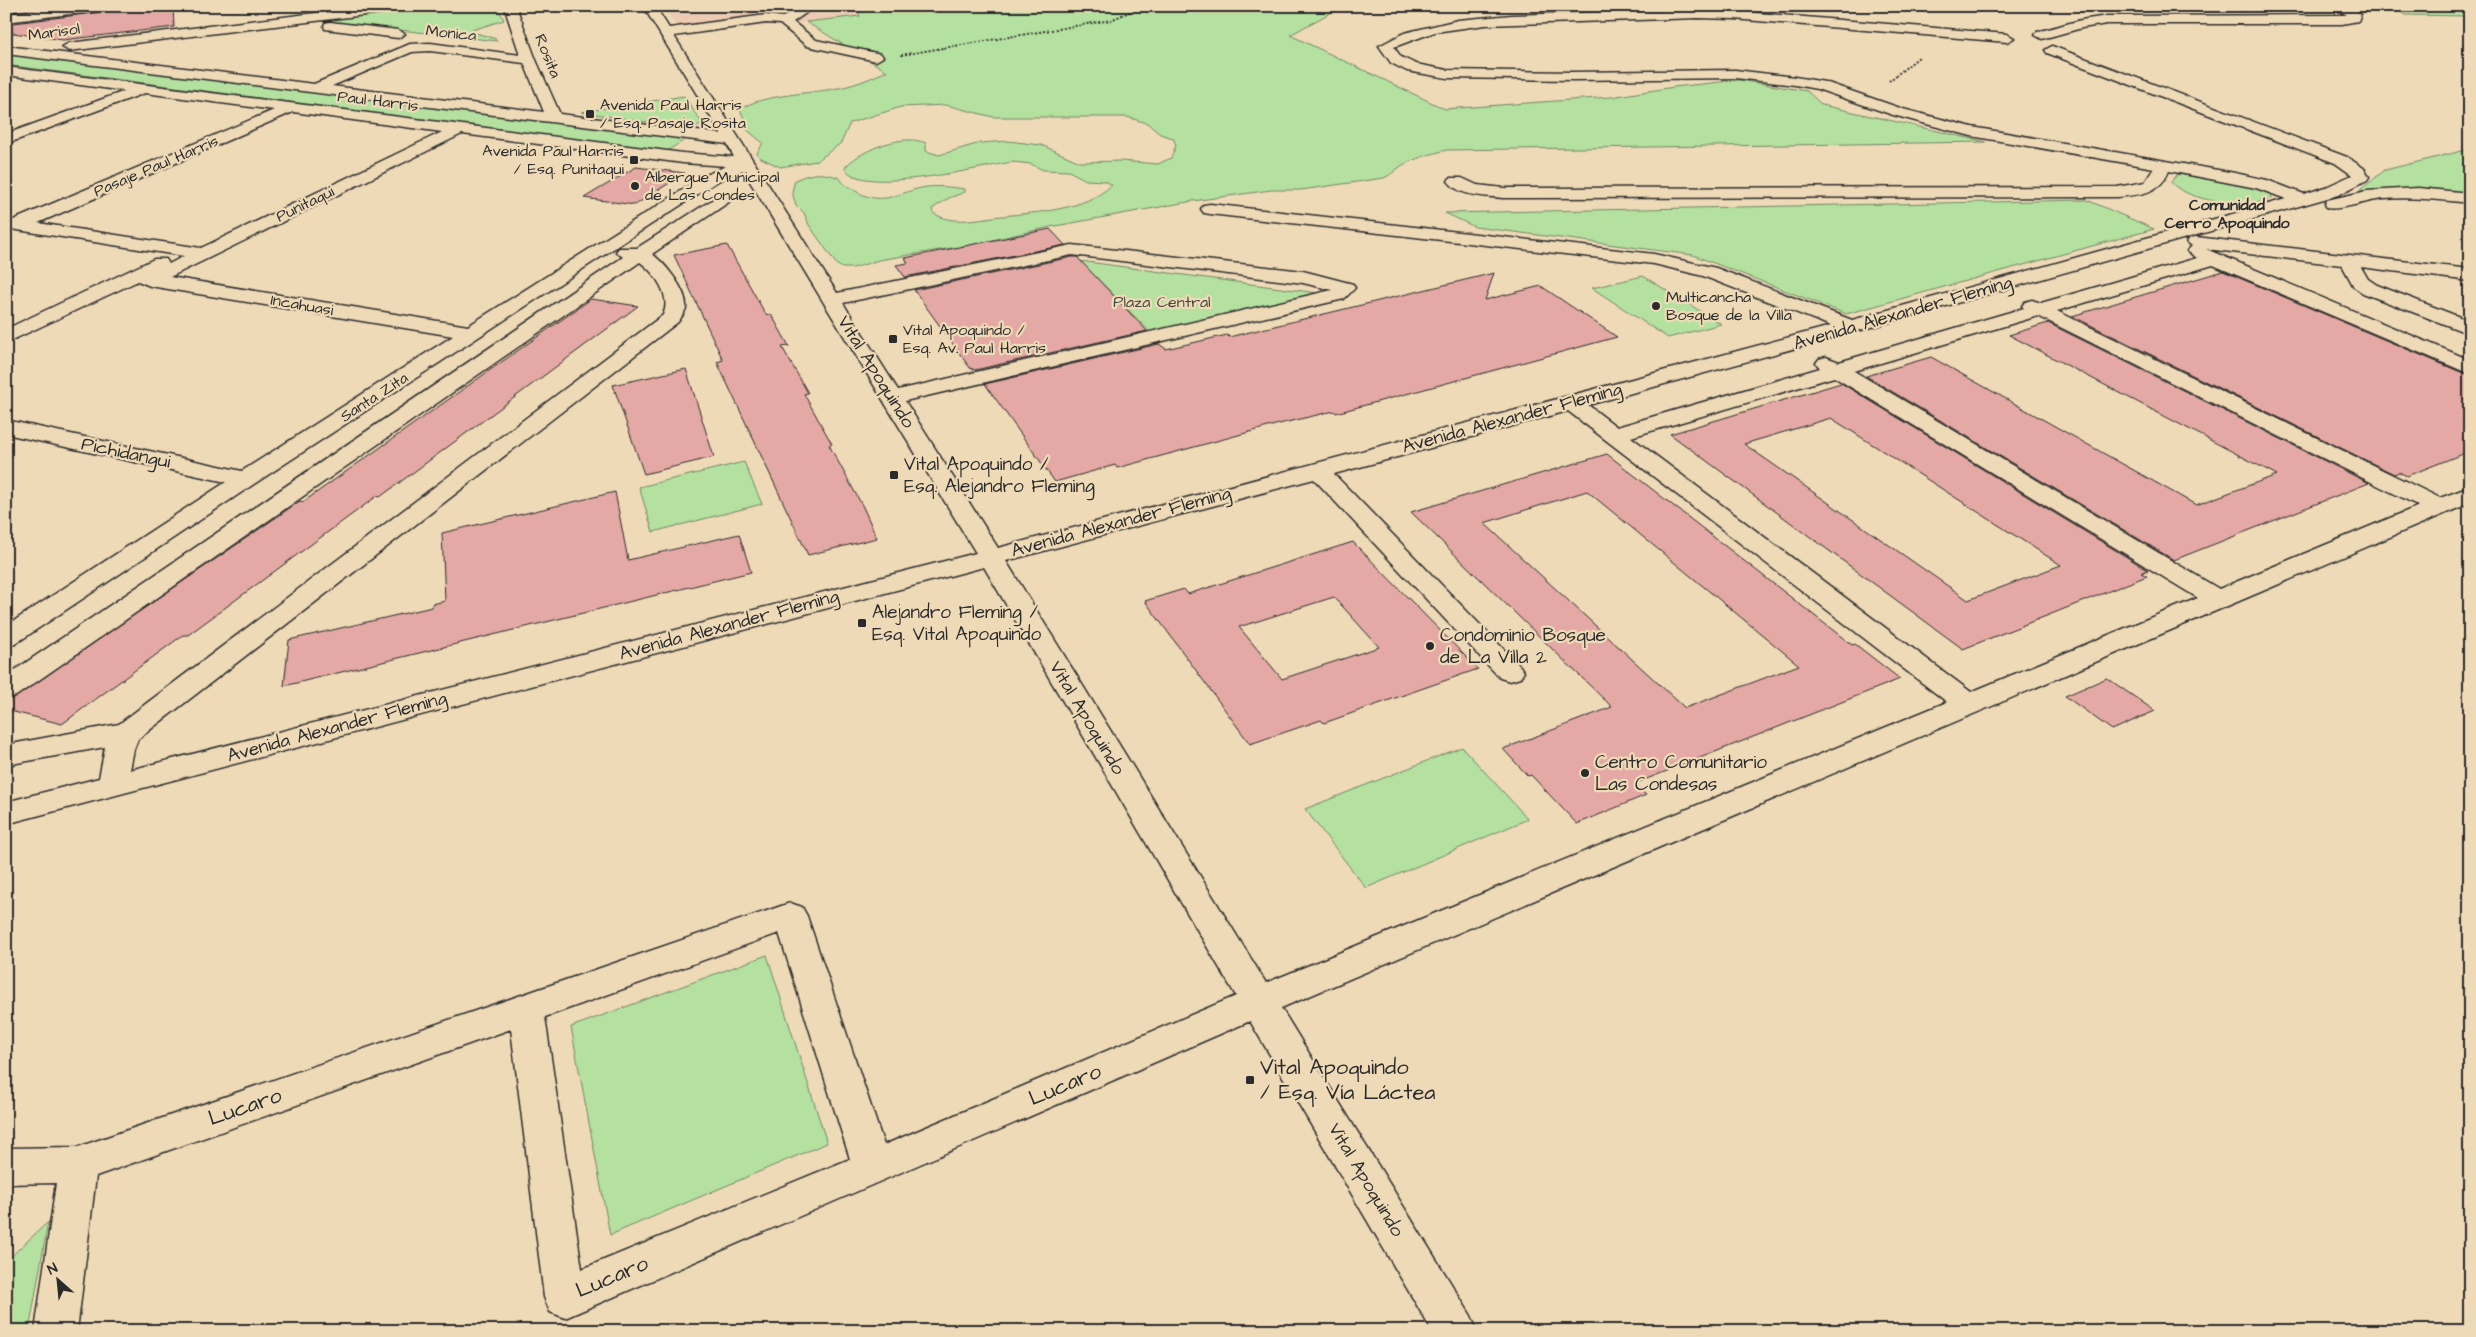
<svg xmlns="http://www.w3.org/2000/svg" width="2476" height="1337" font-family="'Architects Daughter',sans-serif">
<style>
.built{fill:#eccbb2}
.green{fill:#b4e19f;stroke:#708665}
.building{fill:#e4a9a4;stroke:#2b2b2b;fill-rule:evenodd}
.lines{fill:none;stroke-linecap:round;stroke-linejoin:round}
.minor-casing{stroke:#2b2b2b;stroke-width:3}
.path{stroke:#2b2b2b;stroke-width:2;stroke-dasharray:2 2;stroke-linecap:butt}
.minor{fill:#efdab8;fill-rule:evenodd}
.poi-dot{fill:#2b2b2b;stroke:#efdab8;stroke-width:2}
.labels{text-anchor:middle;dominant-baseline:central;stroke-width:4.5;stroke-linejoin:round;paint-order:stroke}
.far-street-label{font-size:16px;fill:#2b2b2b;stroke:#efdab8}
.far-poi-label{font-size:16px;fill:#2b2b2b;stroke:#efdab8;text-anchor:start}
.far-neighbourhood-label{font-size:16px;font-weight:bold;fill:#2b2b2b;stroke:#efdab8}
.far-park-label{font-size:16px;fill:#40463c;stroke:#efdab8}
.street-label{font-size:19px;fill:#2b2b2b;stroke:#efdab8}
.poi-label{font-size:19px;fill:#2b2b2b;stroke:#efdab8;text-anchor:start}
.near-poi-label{font-size:22px;fill:#2b2b2b;stroke:#efdab8;text-anchor:start}
.near-street-label{font-size:22px;fill:#2b2b2b;stroke:#efdab8}
</style>
<rect width="100%" height="100%" fill="#efdab8"/>
<filter id="ink" filterUnits="userSpaceOnUse"><feTurbulence type="fractalNoise" baseFrequency=".02" numOctaves="2"/><feDisplacementMap in="SourceGraphic" scale="10" xChannelSelector="R" yChannelSelector="G"/><feConvolveMatrix kernelMatrix="1 2 1 2 8 2 1 2 1" color-interpolation-filters="sRGB"/></filter>
<g filter="url(#ink)">
<path class="built" d="M663,6H857L861,16L682,35Z"/>
<path class="green" d="M435,6H497L504,20L469,31L496,39L497,41L320,21Z
M857,6H1354L1339,8L1290,35L1445,109L1611,97L1674,87L1739,80L1807,91L1822,105L1986,142L1447,150C1431,154 1415,158 1401,166C1395,170 1391,175 1384,178L1301,190H1271L1193,201L1050,227L970,245L879,260L853,268H843L837,265L809,225L804,213L796,205L792,192L795,180C812,172 823,172 840,178C843,185 848,186 854,190C882,207 894,194 921,188C935,185 950,187 965,189V192L949,198L932,209L933,213C953,226 980,218 1002,216C1038,212 1083,211 1112,185L1105,181L1086,180L1069,171L1043,170L1031,164L1013,162C985,166 859,197 845,168L847,165C864,149 903,133 926,143V151L939,155L980,143L1008,141L1041,145L1080,162L1120,161L1158,164L1171,158L1176,145L1173,138L1160,134L1147,123L1127,117H993L946,105L901,107L850,123L841,143L817,161L780,167L759,157L757,153L763,143L740,124L744,118L740,110C759,93 823,94 851,85C863,82 875,76 887,71L806,22L860,16Z
M2391,6H2463L2470,10V16L2406,15Z
M6,53L686,139L667,151L6,65Z
M684,96L702,123L692,129L581,112Z
M2470,149V202L2360,190L2385,170Z
M2178,174L2265,189L2273,198C2266,200 2258,203 2250,204C2231,206 2183,198 2171,182Z
M2087,200L2154,229L1846,314L1693,255L1475,227L1445,213Z
M1080,261L1325,294L1152,334Z
M1643,276L1721,324L1668,338L1592,288Z
M744,462L762,504L653,532L639,487Z
M1462,747L1528,819L1366,888L1305,809Z
M767,955L827,1143L610,1235L571,1027Z
M48,1222L29,1331H6V1261Z"/>
<path class="building" d="M6,6H53L6,12Z
M110,6H173L174,27L63,40L6,32V24L102,12Z
M636,167L685,173L635,205L584,198Z
M1050,229L1065,245L905,277L896,265L908,263L905,258Z
M727,245L766,315L771,314L789,346L782,347L808,393L804,394L832,444L829,445L863,507L877,538L808,555L717,362L723,360L674,255Z
M1072,257H1077L1147,331L975,370L970,368L914,290Z
M2223,271L2470,376V451L2407,476L2399,472L2394,474L2072,316Z
M1494,273L1485,300L1541,286L1617,337L1336,413L1334,411L1279,424L1117,468L1115,465L1055,482L985,384L1159,344L1166,349L1227,335L1229,337Z
M591,299L638,306L380,497L377,496L188,635H183L62,724L6,710V703L300,501L303,502Z
M2048,323L2369,483L2174,560L1866,376L1931,357L2196,505L2277,475L2009,335Z
M686,369L714,457L644,474L613,385Z
M1841,383L2148,570L2141,573L2147,576L1963,649L1670,434ZM1831,418L2061,565L1968,600L1744,444Z
M1607,454L1852,645L1855,644L1900,679L1634,784L1646,795L1577,824L1531,775L1528,776L1503,749L1612,707L1411,512ZM1587,491L1799,665L1685,708L1484,523Z
M615,492L628,560L739,534L751,572L284,686L289,640L432,607V604L445,601L442,533Z
M1353,542L1478,669L1324,723L1321,720L1250,744L1145,601L1184,589L1188,594ZM1334,597L1379,647L1282,679L1239,627Z
M2107,678L2155,711L2112,730L2065,696Z"/>
<g class="lines">
<defs>
<path id="minor" d="M70,6H108L102,10L6,22V14Z
M373,6H412L406,10L69,51L62,47L69,43Z
M504,6H516L536,60L560,114L721,134L643,6H655L669,28L766,15L783,17L801,6H816L793,22L816,40L881,54L883,57L876,61L807,46L780,24L766,23L674,36L837,293L1072,245L1303,271L1353,284L1355,288L1344,299L905,401L998,548L1831,326L1703,276L1654,264L1210,214L1204,213L1201,209L1204,205L1210,204L1654,254L1716,268L1852,320L2286,199L2256,188L2169,171C2160,194 2139,195 2117,197L1504,198C1486,196 1459,197 1448,181L1450,178H1462L1477,185L1504,188L2117,187L2145,182L2154,168L1971,136L1893,115L1817,89L1795,85L1735,78L1573,80L1447,78L1407,71L1391,63L1379,46L1404,33L1458,20L1512,15L1680,10L1734,11L2007,34L2014,38L2007,42L1734,19L1698,18L1485,25L1435,32L1394,47L1401,57L1416,64L1447,70L1573,72L1735,70L1795,77L1825,82L1903,109L1972,127L2235,173L2267,180L2304,194L2326,187L2352,175L2335,163L2047,53L2045,50L2052,46L2347,157L2365,169L2369,177L2367,180L2338,195L1858,331L1588,405L1617,427L1820,368L1816,363L1819,359L1826,357L1839,362L2024,308L2022,306L2025,302L2032,300L2041,303L2197,258L2187,251L2192,246L2187,242L2190,238L2196,237L2470,269V281L2361,267L2368,279L2377,285L2470,321V334L2363,293L2354,287L2342,265L2206,249L2470,360V374L2213,265L2057,311L2440,498L2470,487V503L1281,1008L1471,1316L1477,1331H1432L1250,1021L565,1318L550,1312L544,1297L511,1029L96,1176L77,1331H35L56,1183L6,1184V1148L78,1147L790,903L802,907L807,916L884,1145L1236,996L984,567L6,824V802L99,778L105,747L6,765V745L119,724L663,315C672,296 655,273 640,262L16,696L6,698V676L623,257L616,252L619,248H637L715,198H727L729,202L652,254C665,263 688,291 686,308C685,312 681,318 678,322L138,739L134,749L130,770L976,553L743,170L718,181L610,251L254,484L15,644L6,647V626L226,482L6,434V420L242,471L453,336L150,286L138,281L6,343V329L154,259H166L169,264L184,256L17,230L11,229L8,225L11,221L274,110L145,93L6,144V134L125,91L6,75V67L683,153L734,157L727,144L6,54V46L314,84L410,44L430,43L520,55ZM430,51L524,63L544,112L332,86L412,52ZM293,112L442,132L201,248L38,223ZM462,134L683,163L726,166L706,175L468,326L170,277ZM1072,255L1303,283L1332,290L898,390L843,303ZM2038,316L2419,506L2219,589L1854,371ZM1834,377L2198,598L1971,692L1631,437ZM1568,411L1947,702L1266,983L1006,561L1314,479L1500,678L1510,681L1520,678L1524,672L1520,666L1334,474ZM779,933L850,1159L582,1269L545,1017Z
M2331,6H2348L2361,14L2358,21L2342,24H2107L2082,28L2042,39L2035,35L2037,32L2081,20L2107,16L2347,15Z
M330,22L398,30L405,34L398,38L325,29L324,26L325,23Z
M2418,188L2470,193V203C2441,200 2413,197 2384,199C2369,200 2339,211 2327,208L2325,204L2327,200L2367,191Z"/>
</defs>
<use href="#minor" class="minor-casing"/>
<path class="path" d="M901,55L1111,20L1143,6
M1889,81L1919,57"/>
<use href="#minor" class="minor"/>
</g>
</g>
<g class="poi-dot">
<rect x="585" y="109" width="10" height="10" rx="2.5"/>
<rect x="629" y="155" width="10" height="10" rx="2.5"/>
<circle cx="635" cy="186" r="5"/>
<circle cx="1656" cy="306" r="5"/>
<rect x="888" y="334" width="10" height="10" rx="2.5"/>
<rect x="889" y="470" width="10" height="10" rx="2.5"/>
<rect x="857" y="618" width="10" height="10" rx="2.5"/>
<circle cx="1430" cy="646" r="5"/>
<circle cx="1585" cy="773" r="5"/>
<rect x="1245" y="1075" width="10" height="10" rx="2.5"/>
</g>
<g class="labels">
<g class="far-street-label">
<text transform="translate(54 32) rotate(-8)">Marisol</text>
<text transform="translate(451 33) rotate(6)">Monica</text>
<text transform="translate(548 56) rotate(68)">Rosita</text>
<text transform="translate(378 101) rotate(7)">Paul Harris</text>
<text transform="translate(156 166) rotate(-23)">Pasaje Paul Harris</text>
<text transform="translate(305 204) rotate(-26)">Punitaqui</text>
<text transform="translate(302 305) rotate(10)">Incahuasi</text>
<text transform="translate(374 397) rotate(-33)">Santa Zita</text>
</g>
<g class="far-poi-label">
<text x="600" y="105">Avenida Paul Harris<tspan x="600" dy="18">/ Esq. Pasaje Rosita</tspan></text>
<text x="624" y="151" text-anchor="end">Avenida Paul Harris<tspan x="624" dy="18">/ Esq. Punitaqui</tspan></text>
<text x="645" y="177">Albergue Municipal<tspan x="645" dy="18">de Las Condes</tspan></text>
<text x="1666" y="297">Multicancha<tspan x="1666" dy="18">Bosque de la Villa</tspan></text>
<text x="903" y="330">Vital Apoquindo /<tspan x="903" dy="18">Esq. Av. Paul Harris</tspan></text>
</g>
<g class="far-neighbourhood-label">
<text x="2227" y="205">Comunidad<tspan x="2227" dy="18">Cerro Apoquindo</tspan></text>
</g>
<g class="far-park-label">
<text x="1162" y="302">Plaza Central</text>
</g>
<g class="street-label">
<text transform="translate(1903 313) rotate(-16)">Avenida Alexander Fleming</text>
<text transform="translate(876 372) rotate(58)">Vital Apoquindo</text>
<text transform="translate(1512 418) rotate(-15)">Avenida Alexander Fleming</text>
<text transform="translate(126 453) rotate(12)">Pichidangui</text>
<text transform="translate(1121 522) rotate(-15)">Avenida Alexander Fleming</text>
<text transform="translate(729 625) rotate(-15)">Avenida Alexander Fleming</text>
<text transform="translate(1087 718) rotate(59)">Vital Apoquindo</text>
<text transform="translate(337 727) rotate(-15)">Avenida Alexander Fleming</text>
<text transform="translate(1366 1180) rotate(59)">Vital Apoquindo</text>
</g>
<g class="poi-label">
<text x="904" y="464">Vital Apoquindo /<tspan x="904" dy="22">Esq. Alejandro Fleming</tspan></text>
<text x="872" y="612">Alejandro Fleming /<tspan x="872" dy="22">Esq. Vital Apoquindo</tspan></text>
<text x="1440" y="635">Condominio Bosque<tspan x="1440" dy="22">de La Villa 2</tspan></text>
<text x="1595" y="762">Centro Comunitario<tspan x="1595" dy="22">Las Condesas</tspan></text>
</g>
<g class="near-poi-label">
<text x="1260" y="1067">Vital Apoquindo<tspan x="1260" dy="25">/ Esq. Vía Láctea</tspan></text>
</g>
<g class="near-street-label">
<text transform="translate(1065 1085) rotate(-23)">Lucaro</text>
<text transform="translate(245 1107) rotate(-19)">Lucaro</text>
<text transform="translate(612 1277) rotate(-23)">Lucaro</text>
</g>
</g>
<rect width="2476" height="1337" fill="none" stroke="#efdab8" stroke-width="25"/>
<rect x="12" y="12" width="2451" height="1312" fill="none" stroke="#2b2b2b" stroke-width="2" filter="url(#ink)"/>
<g transform="translate(58 1280) rotate(333)" stroke="#efdab8" stroke-width="4" paint-order="stroke">
<path d="M0-4L9 19L0 12L-9 19Z" fill="#2b2b2b"/>
<text y="-8" font-size="14" font-weight="bold" text-anchor="middle" fill="#2b2b2b">N</text>
</g>
</svg>
